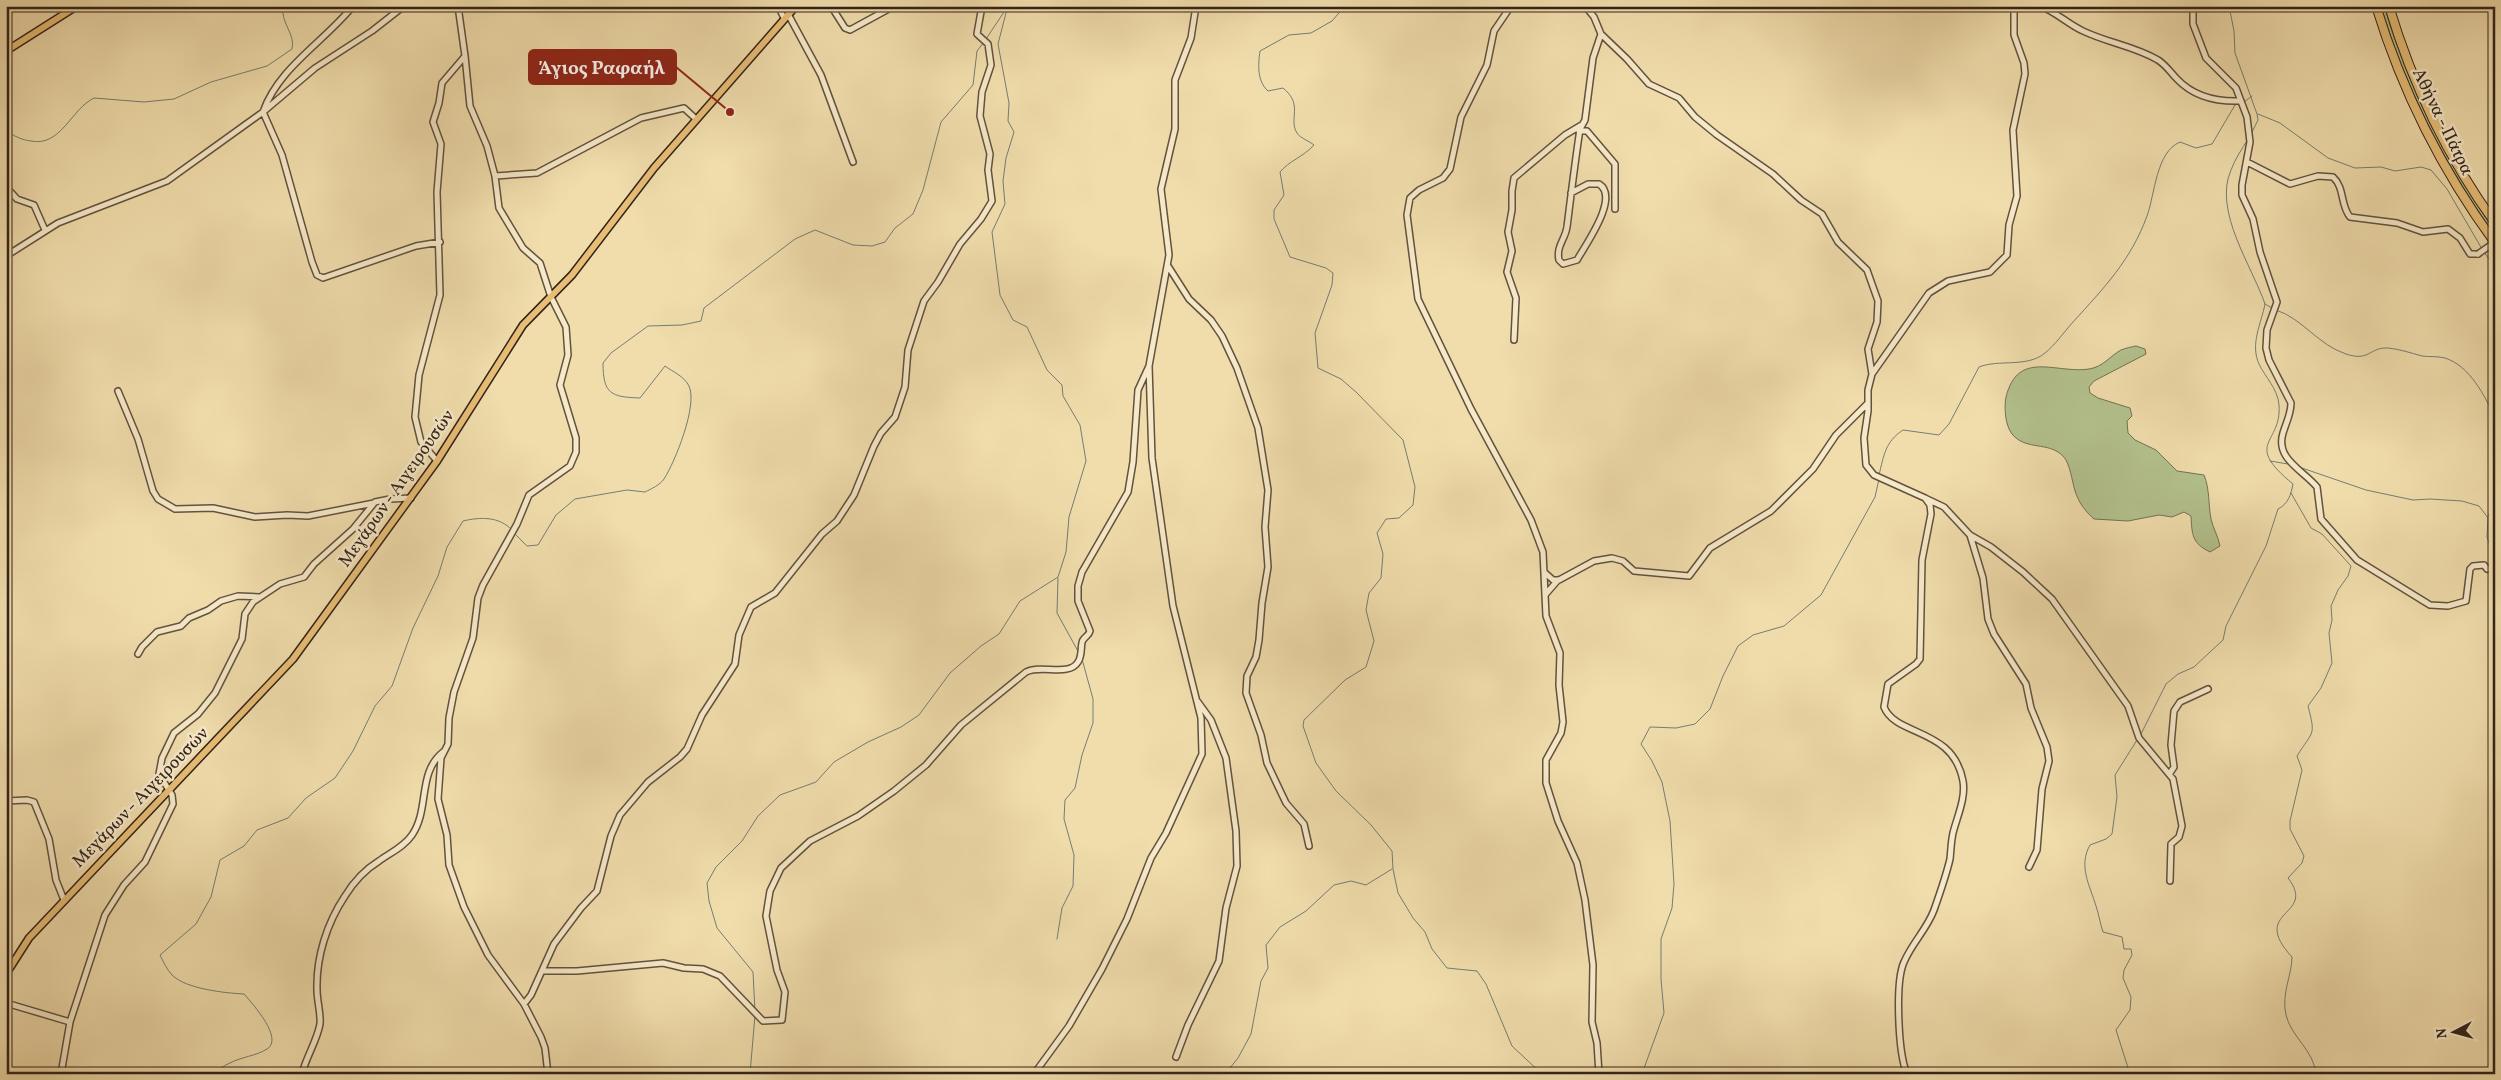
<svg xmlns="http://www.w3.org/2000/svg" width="2501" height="1080" font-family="Vollkorn,serif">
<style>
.green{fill:#b3c28e;stroke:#727254}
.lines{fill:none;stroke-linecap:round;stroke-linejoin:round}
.stream{stroke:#737e75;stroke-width:1}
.minor-casing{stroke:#62523e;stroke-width:8}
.major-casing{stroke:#322319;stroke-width:9}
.highway-casing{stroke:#322319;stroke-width:10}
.minor{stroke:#f6e9c9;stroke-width:5}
.major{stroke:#e8be76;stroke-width:6}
.highway{stroke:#e8be76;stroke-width:8}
.minor-bridge-casing{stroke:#62523e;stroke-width:8;stroke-linecap:butt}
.minor-bridge{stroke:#f6e9c9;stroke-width:5}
.labels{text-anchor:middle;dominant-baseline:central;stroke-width:5;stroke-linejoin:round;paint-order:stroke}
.street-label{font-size:18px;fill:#322319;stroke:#f6e9c9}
.leader{fill:none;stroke:#8f2418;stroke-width:2}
.callout-dot{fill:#8f2418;stroke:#f6e9c9;stroke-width:2}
.callout{fill:#8f2418;stroke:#8f2418;stroke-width:2}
.callout-label{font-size:19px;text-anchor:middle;font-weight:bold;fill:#fff}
</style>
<rect width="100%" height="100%" fill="#f1ddac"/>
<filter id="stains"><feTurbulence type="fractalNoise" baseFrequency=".004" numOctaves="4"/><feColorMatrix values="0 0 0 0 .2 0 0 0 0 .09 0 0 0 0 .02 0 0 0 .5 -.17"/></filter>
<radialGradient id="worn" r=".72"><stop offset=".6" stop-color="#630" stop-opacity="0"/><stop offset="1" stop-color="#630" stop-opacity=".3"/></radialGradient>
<path class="green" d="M2381,6H2384C2408,87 2447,162 2495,231V235C2445,165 2406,89 2381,6Z
M2136,346L2145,349L2146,354L2094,381L2089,387L2090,393L2098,398L2130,408L2132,416L2127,421L2128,433L2135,440L2156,450L2177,471L2204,475C2210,490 2208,503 2211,519C2213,528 2218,536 2220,546L2210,552C2192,543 2192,535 2191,516L2184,512L2172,517L2159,515L2128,521L2094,519C2085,511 2079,503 2075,491C2072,481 2070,463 2063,456C2048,441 2026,451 2012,434C2005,425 2004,407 2006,397C2018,349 2056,374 2089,369C2103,367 2110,356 2121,350C2126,348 2131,347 2136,346Z"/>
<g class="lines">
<path class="stream" d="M1345,6L1332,21L1311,33L1289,35L1260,51C1258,65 1257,81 1268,91L1283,88C1304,105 1288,119 1297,133C1300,138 1309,141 1314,145C1303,157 1289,161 1280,172L1284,195L1274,210V219L1290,257L1326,268L1333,273L1332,285L1315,333L1318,368L1341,379L1356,392L1403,440L1415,487L1413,505L1399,518L1386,519L1377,533L1383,554L1381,578L1369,593L1366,610L1374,641L1366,667L1345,680L1304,720L1303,726L1316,763L1336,791L1371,825L1392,851L1393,869L1398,893L1413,918L1425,932L1432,949L1447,968L1477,971L1486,984L1512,1046L1542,1074
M2229,6L2234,31L2235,53L2257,114L2258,120L2251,134
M986,39L1008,6
M2244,102L2252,96
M2258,114L2280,123L2328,158L2355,168L2381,167L2395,171L2421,167L2431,170L2447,189L2482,249
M6,130C13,136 22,140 31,141C61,147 71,109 94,98L144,102L174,99L211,82L267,66L292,49C296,34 280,23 283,6
M2484,252L2495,268
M2265,304L2272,308
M2276,310C2302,318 2318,345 2346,354C2370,362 2369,347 2388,348C2399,349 2411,353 2422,356C2429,357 2437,356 2445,358C2470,366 2484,395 2495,417
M2270,461L2288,464
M2299,467L2366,490L2413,500L2430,499L2462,501L2479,506L2488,518L2487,537L2492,552L2495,554
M1879,475C1884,455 1885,442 1903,430L1939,435L1949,424L1979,367C1999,359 2027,368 2045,353C2055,345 2064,332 2073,322C2104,288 2131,260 2147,216C2155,194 2156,152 2180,142L2196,148L2212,144L2235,105L2240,103
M2291,493L2311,528L2322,534L2351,566L2348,576L2338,590L2331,606L2332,620L2329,633L2332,663L2321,688L2308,706C2316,737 2313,730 2297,756L2302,770L2290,821V829L2304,856L2302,863L2288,878C2318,917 2248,909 2292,957C2292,975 2281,994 2286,1015C2291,1037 2314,1050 2316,1074
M2488,517L2495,494
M514,533L527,546L538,545L556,515L575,499L627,490L645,492C651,489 660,485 664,479C675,462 698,405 689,386C684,376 673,372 665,366L640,398C611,397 603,394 603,363L611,353L648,326L682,325L701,321L704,308L795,239L815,230L853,245L872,246L885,242L895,228L913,214L923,190L941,122L973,85L977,51L984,42
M1058,578L1057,613L1079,653
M2141,734L2166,684L2178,674L2194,667L2210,652L2223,640L2226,626L2266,546L2278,509C2288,504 2291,495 2293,484C2242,442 2282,445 2279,405C2278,389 2265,377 2259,364C2250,344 2261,324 2265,304C2252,266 2213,211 2231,170C2235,159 2242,149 2248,139
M1057,939L1062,908L1073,886L1074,855L1064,819L1065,800L1075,788L1082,755L1093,723V699L1082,659
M755,1011L753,972L717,928L709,901L707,883L716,867L742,841L758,816L780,795L816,782L834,762L868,742L901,727L919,715L950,673L981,646L999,634L1020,601L1058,577L1066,552L1069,517L1086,461L1080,425L1063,396L1062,385L1047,370L1027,327L1013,320L1000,295L992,232L1005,204L1003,181L1006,158L1014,132L1008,121L1009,103L998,44L1007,9
M214,1074C219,1070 224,1065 230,1063C241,1057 256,1056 267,1049C284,1039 253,1004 244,994C225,993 186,989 172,975C167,970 163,961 160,955L196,924L211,897L220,860L244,846L257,830L288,818L306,798L335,778L353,751L375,706L392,686L413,628L438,576L447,547L463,521C480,517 499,516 512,530
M750,1074L755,1015
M1225,1074L1238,1058L1251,1034L1261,981L1268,968L1266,945L1280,927L1306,911L1334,885L1351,881L1366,885L1392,869
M1642,1074L1664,1013L1661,979V939L1672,908L1674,884L1670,821L1662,782L1652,761L1641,744L1650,727L1676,728L1695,724L1710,709L1723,676L1738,646L1753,635L1784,626L1821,595L1875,497L1879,479
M2130,1074L2116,1030L2130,1010L2131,997L2123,978L2124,970L2132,955L2131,949H2124L2122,937L2103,932C2100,923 2099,915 2096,906C2090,886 2078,866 2090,845L2106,839L2112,834L2117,797L2115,775L2137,740"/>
<defs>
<path id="minor" d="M353,6C324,42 279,67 263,112L282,155L312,262L317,275L323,278L416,246L440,242
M778,6L784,18
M831,6L845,28L850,30L894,6
M1511,6L1494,31L1487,65L1461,117L1450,169L1443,178L1419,190L1410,198L1407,215L1418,299L1471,409L1531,520L1543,552L1546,616L1560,653L1559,685L1563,722L1561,733L1546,760V783L1558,821L1577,863L1585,900L1593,965L1592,1022L1597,1043L1599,1074
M1585,6L1594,17L1601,34L1627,59L1649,84L1679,98L1695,117L1717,135L1773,174L1801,200L1822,214L1838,242L1867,270L1878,301L1877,322L1868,349L1872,374
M2040,6C2056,12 2068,24 2083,31C2108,43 2134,46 2158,60C2166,65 2171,73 2177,79C2194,97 2217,102 2241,101
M2193,6V24L2206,58L2236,88L2247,117L2250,142L2242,185V195L2253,219L2260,252L2277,302L2267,330L2266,348L2269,360L2291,403C2291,414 2286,423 2283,433C2275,459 2303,470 2317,487L2321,519L2357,560L2430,605L2448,606L2466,601L2470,569L2473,566L2484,565L2487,569
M788,14L821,75L853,162
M465,56L470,106L487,146L495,176L537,173L641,118L684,108L696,119
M1579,131H1587L1615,164V209
M2247,162L2290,184L2318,176L2333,177C2345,188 2340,205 2350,217L2397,223L2423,232L2448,229L2460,238L2470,254H2478
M495,176L499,208L523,248L540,263L551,297L566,327L568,355L560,385L576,438V452L570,466L529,495L517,524L483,585L478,598L473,638L454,692L449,718L448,744L441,758L438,799L447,835L449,865L464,907L488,955L524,1004L541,1037L545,1048L548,1074
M6,187L17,199L34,205L45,230
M1571,193L1588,184H1599C1620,197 1586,244 1577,260L1563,264L1559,260C1556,246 1565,240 1567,227C1571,195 1575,162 1580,129L1585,120L1593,58L1601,34
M6,256L58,223L167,181L263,112L315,68L372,31L404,6
M1168,266L1189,299L1211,320L1222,336L1237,368L1258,428L1268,490L1265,527L1268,567L1262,603L1259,640L1256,657L1247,676L1246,693L1261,735L1267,763L1286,803L1304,824L1309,846
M1514,340L1516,298L1507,272L1512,251L1508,232L1512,210V191L1514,178L1565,135L1580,126
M118,391L138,439L153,491L158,499L175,509L213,508L255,517L287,515L308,516L374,503
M437,461L421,442L415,417L419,375L440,295L437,192L441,144L433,122L439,103L442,83L465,56L458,6
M1925,498L1944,507L1970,535L1983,578L1988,619L1994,634L2026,684L2031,708L2047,747L2049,761L2042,789L2037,850L2029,867
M1970,535L1991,547L2023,572L2052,599L2128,706L2139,738L2173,779L2182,826L2179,837L2171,844L2170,881
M1544,572L1553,580H1559L1594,561L1612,558L1623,561L1634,571L1689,576L1710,548L1771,511L1813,469L1836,435L1868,403
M1545,595L1558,580
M138,654L142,647L157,632L181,626L189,618L208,610L221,601L238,596L259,597
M2170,773L2174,767L2171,745L2174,711L2180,702L2208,689
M6,801L27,800L34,802L49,839L56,880L64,900
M542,971H577L663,963L684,968L703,969L720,976L763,1021L782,1020L785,992L777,970L766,916L770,891L781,868L810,841L858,816L894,791L926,765L961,725L1026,672C1041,664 1069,677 1078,662C1083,655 1080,644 1083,640C1086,636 1089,635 1090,631L1078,601V586L1082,572L1128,492L1133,462L1138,390L1149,366
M6,1003L70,1022L105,915L124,885L145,862L173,804L172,795L159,774L162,758L174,733L198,714L215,693L242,639L245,614L253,602L280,584L304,577L314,564L353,529L375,502L390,499L411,498
M524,1004L531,995L554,944L581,908L597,891L611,836L620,815L648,782L680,757L687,749L702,715L735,664L739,635L751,607L775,593L822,534L837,521L854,495L874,446L881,433L895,417L905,387L908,350L924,301L938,282L960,244L981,219L992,201L988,170L990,154L980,116L982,92L991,65L988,44L977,34L982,6
M1176,1057L1188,1025L1219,961L1226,908L1237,866L1236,831L1226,758L1211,720L1198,702
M61,1074L70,1022
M302,1074C306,1057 317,1041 320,1024C321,1013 317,1001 317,990C316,957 327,923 345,896C353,883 366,869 379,861C390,853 404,847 412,835C430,809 417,773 443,752
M1034,1074L1069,1026L1102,969L1127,919L1151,858L1166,833L1202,754L1201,718L1173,606L1152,458L1149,366L1169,255L1161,189L1175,129V80L1191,38L1196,6
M1907,1074C1898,1053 1895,982 1904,962C1912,943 1927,929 1934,910C1940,893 1946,876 1950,859C1951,850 1951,842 1953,833C1957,817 1966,798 1963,781C1953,727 1896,737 1884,707L1888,684L1916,664L1920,659L1922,560L1931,514L1930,505L1925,498L1874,475L1866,465L1864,438L1868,411V390L1872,374L1929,293L1948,281L1990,272L2007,255L2009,225L2017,196L2013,130L2025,74L2024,63L2014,35V6"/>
<path id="major" d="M6,51L77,6
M6,974L29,938L293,659L437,461L523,325L572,275L654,168L796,6"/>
<path id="highway" d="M2376,6C2402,91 2443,172 2495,243
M2389,6C2412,83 2448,158 2495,223"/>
</defs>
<use href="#minor" class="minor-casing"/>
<use href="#major" class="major-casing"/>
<use href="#highway" class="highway-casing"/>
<use href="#minor" class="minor"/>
<use href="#major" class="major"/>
<use href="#highway" class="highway"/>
<defs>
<path id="minor-bridge" d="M2478,254L2495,242"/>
</defs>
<use href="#minor-bridge" class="minor-bridge-casing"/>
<use href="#minor-bridge" class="minor-bridge"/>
</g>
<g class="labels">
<g class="street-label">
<text transform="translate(2442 122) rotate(64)">Αθήνα - Πάτρα</text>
<text transform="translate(397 489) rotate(-55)">Μεγάρων - Αιγειρουσών</text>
<text transform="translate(141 798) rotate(-46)">Μεγάρων - Αιγειρουσών</text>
</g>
</g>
<path class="leader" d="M730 112L676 67"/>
<circle class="callout-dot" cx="730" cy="112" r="5"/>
<rect class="callout" x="529" y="50" width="147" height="34" rx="5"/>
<g class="callout-label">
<text x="602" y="74">Άγιος Ραφαήλ</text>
</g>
<rect width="2501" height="1080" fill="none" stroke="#f1ddac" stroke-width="25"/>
<rect x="8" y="8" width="2486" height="1065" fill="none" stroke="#322319" stroke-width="2.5"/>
<rect x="12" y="12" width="2476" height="1055" fill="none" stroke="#322319"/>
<g transform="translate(2454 1032) rotate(264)" stroke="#f6e9c9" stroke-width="4" paint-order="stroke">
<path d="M0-4L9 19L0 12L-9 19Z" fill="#322319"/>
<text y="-8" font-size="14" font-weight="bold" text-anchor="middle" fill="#322319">N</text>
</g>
<rect width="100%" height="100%" filter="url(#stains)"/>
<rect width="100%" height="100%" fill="url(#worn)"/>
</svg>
